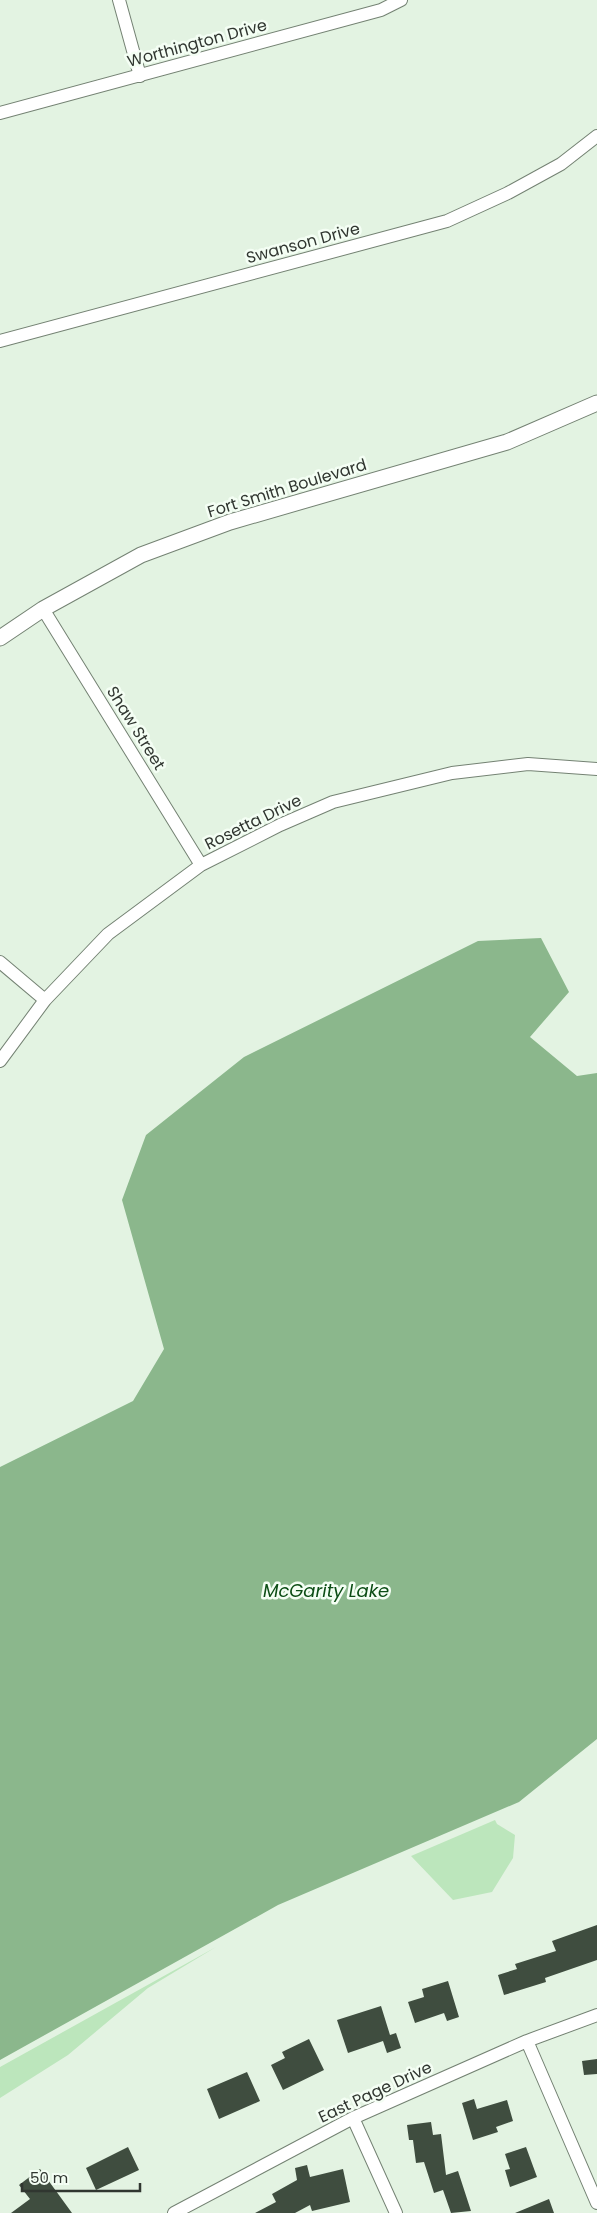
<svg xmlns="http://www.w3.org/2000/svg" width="597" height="2213" font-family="Poppins,sans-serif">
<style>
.green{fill:#bce6bc}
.water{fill:#8bb78c}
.building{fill:#3f4d3f}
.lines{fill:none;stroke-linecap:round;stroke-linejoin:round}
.minor-casing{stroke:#748273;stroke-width:14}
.tertiary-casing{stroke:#748273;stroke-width:17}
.minor{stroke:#fff;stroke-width:12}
.tertiary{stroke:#fff;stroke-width:15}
.labels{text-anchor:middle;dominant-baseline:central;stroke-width:5;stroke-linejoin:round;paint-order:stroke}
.street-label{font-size:16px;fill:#303630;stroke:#f4fef4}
.water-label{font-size:18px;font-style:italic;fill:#0c4d15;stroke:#f4fef4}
</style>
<rect width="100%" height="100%" fill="#e3f3e2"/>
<path class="green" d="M495,1820L497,1824L515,1835L513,1858L492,1892L453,1900L411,1856Z
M216,1947L148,1988L68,2055L0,2098V2067Z"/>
<path class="water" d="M541,938L569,992L530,1037L577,1076L597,1073V1739L519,1802L278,1905L0,2060V1467L133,1401L164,1349L122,1200L146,1135L244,1057L478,941Z"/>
<path class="building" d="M597,1925V1960L545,1978L546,1982L504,1995L498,1975L517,1969L515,1964L556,1951L552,1941Z
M448,1981L459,2017L447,2021L444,2013L415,2023L408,2002L424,1997L422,1989Z
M381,2006L390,2035L396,2033L401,2048L387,2053L383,2041L348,2053L337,2020Z
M309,2039L324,2070L283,2090L271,2065L285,2058L282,2052Z
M597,2059V2074L584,2075L582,2061Z
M247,2072L260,2101L219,2119L207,2089Z
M474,2099L477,2109L507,2100L513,2121L496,2127L498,2132L473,2140L462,2103Z
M431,2122L433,2135L441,2134L446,2175L458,2171L471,2211L451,2213L443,2190L434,2193L424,2162L416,2163L413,2140H409L407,2125Z
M128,2147L139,2170L96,2190L86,2168Z
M526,2147L537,2177L510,2187L505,2170L510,2169L505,2154Z
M307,2165L310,2177L343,2169L350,2202L312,2211L310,2205L295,2213H255L276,2202L272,2194L297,2180L295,2168Z
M40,2169L72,2213H11L30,2199L19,2185Z
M549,2199L554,2213H515Z"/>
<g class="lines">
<defs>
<path id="minor" d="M119,0L140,76
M0,113L381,10L401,0
M0,341L447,221L508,193L561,164L597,136
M43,609L201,865
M0,962L45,1000
M0,1061L45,1000L108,934L201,865L280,825L333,802L452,773L528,764L597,769
M527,2041L597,2203
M353,2118L396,2213
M174,2213L353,2118L527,2041L597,2015"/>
<path id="tertiary" d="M0,638L43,609L141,555L230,522L507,442L597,403"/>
</defs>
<use href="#minor" class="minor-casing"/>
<use href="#tertiary" class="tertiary-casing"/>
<use href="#minor" class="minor"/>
<use href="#tertiary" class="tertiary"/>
</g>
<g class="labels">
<g class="street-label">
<text transform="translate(197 43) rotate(-15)">Worthington Drive</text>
<text transform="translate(303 243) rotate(-15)">Swanson Drive</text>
<text transform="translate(287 488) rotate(-17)">Fort Smith Boulevard</text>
<text transform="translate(136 728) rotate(58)">Shaw Street</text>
<text transform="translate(253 822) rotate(-26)">Rosetta Drive</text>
<text transform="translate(375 2092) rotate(-25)">East Page Drive</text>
</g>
<g class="water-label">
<text x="326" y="1590">McGarity Lake</text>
</g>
</g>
<path d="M22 2183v8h118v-8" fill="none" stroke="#303630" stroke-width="2.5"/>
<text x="30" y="2183" font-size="15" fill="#303630" stroke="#f4fef4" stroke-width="4" paint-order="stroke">50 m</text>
</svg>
